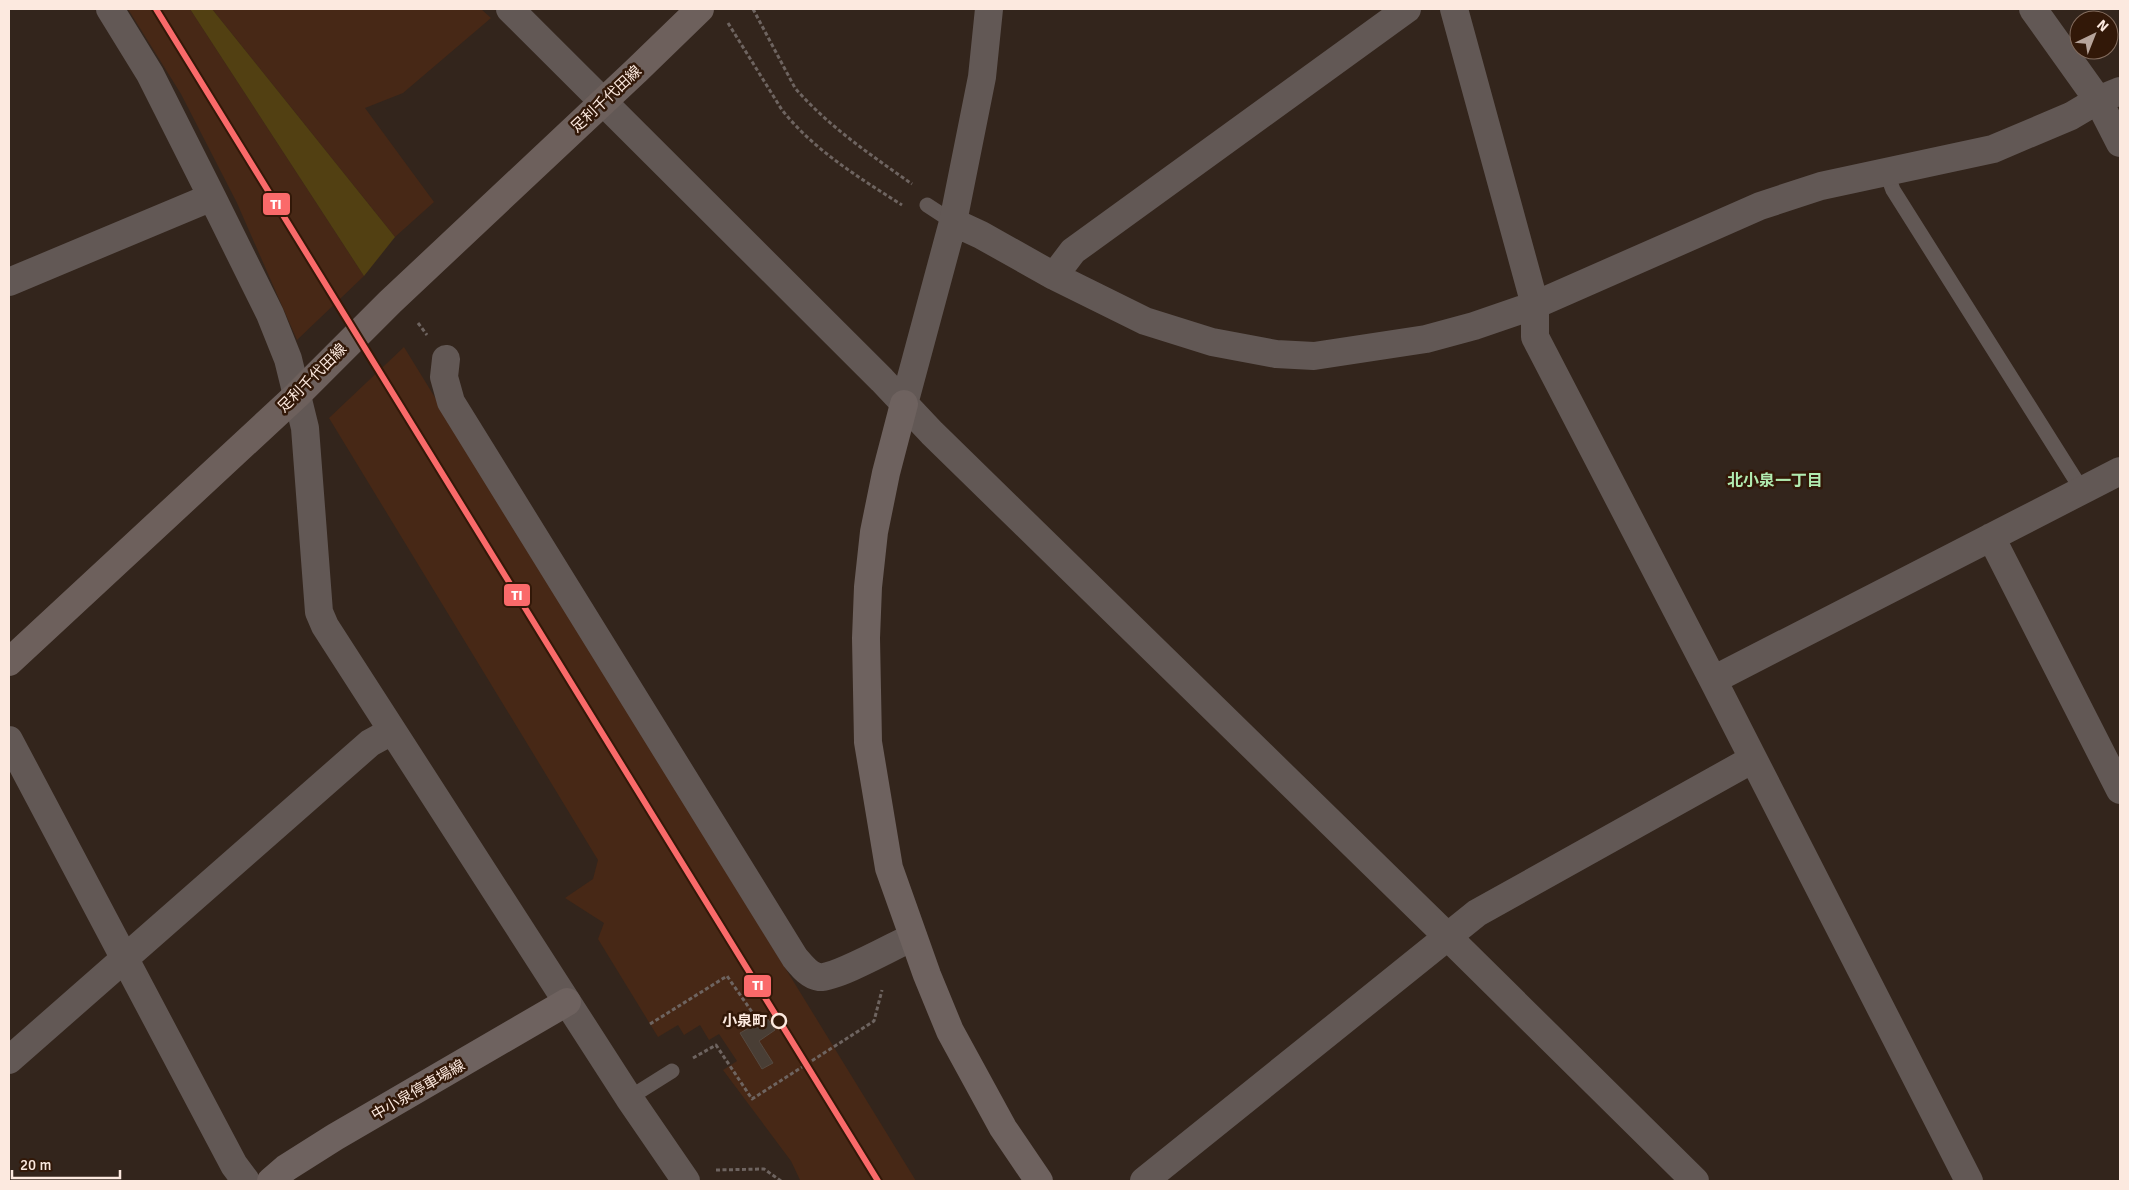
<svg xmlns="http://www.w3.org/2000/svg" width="2129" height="1190" font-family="Signika,'Noto Sans JP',sans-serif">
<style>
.built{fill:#472816}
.green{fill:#524012}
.building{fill:#493e35;stroke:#564a41}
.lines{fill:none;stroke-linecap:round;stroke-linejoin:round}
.path{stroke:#6e6460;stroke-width:3;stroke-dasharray:4 2.5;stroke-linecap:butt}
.lane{stroke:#625855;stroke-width:15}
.street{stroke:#625855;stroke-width:28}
.secondary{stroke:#6e625f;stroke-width:28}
.primary{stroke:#6d605c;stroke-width:28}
.rail-1-casing{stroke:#321808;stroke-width:10}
.rail-1{stroke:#fa6a6a;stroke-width:6}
.stop-dot{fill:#321808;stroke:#fce9df;stroke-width:2.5}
.labels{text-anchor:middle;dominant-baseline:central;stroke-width:5;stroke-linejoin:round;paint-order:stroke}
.street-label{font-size:15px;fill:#fce9df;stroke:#321808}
.stop-label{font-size:15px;font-weight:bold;fill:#fce9df;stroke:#321808;text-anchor:end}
.neighbourhood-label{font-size:16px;font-weight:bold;fill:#b1ebb0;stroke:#321808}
.line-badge{stroke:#321808;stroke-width:2}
.badge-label{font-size:14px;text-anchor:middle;font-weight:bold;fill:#fff}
</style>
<rect width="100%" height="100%" fill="#33251c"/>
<path class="built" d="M128,9H190L364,276L297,340L237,203L181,94Z
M212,9H481L491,18L403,93L365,108L434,202L395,237Z
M404,347L916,1181L800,1180L791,1161L723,1070L737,1061L719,1034L709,1040L700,1025L684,1035L678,1025L658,1037L598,939L604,923L565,898L593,879L598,860L329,418Z"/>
<path class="green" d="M190,9H212L395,237L364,276Z"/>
<path class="building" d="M767,1018L775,1030L759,1041L773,1063L762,1069L740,1033Z"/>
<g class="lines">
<path class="path" d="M753,9L795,88C829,127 871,155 912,184
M728,23L782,110C815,151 858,177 902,205
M418,323L427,335
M650,1024L727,976L759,1022
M693,1058L716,1045L752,1099L874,1021L882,990
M716,1170L764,1169L781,1181"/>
<path class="lane" d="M1887,174L1893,190L2082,490
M927,205L953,222
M629,1098L672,1071"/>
<path class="street" d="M110,9L150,74L212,197L270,314L288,359L305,428L319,612L325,626L629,1098L686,1181
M510,9L882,380L932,433L1448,937L1695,1181
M1454,9L1535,305V337L1713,680L1969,1181
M2033,9L2098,100L2120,143
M953,222L981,235L1054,276L1145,321L1212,342L1276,354L1314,356L1426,339L1474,326L1535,305L1760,206L1821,186L1993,149L2071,116L2098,100L2120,91
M1054,276L1073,251L1407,9
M9,282L212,197
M446,359L444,377L451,402L795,958C801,965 809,976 819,977C835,979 895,945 913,937
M904,404L953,222L982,77L989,9
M1991,537L2120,790
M1713,680L2120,471
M9,740L234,1165L246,1181
M9,1060L370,743L392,731
M1144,1181L1477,913L1753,759"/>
<path class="secondary" d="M904,404L886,473L874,532L868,587L866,638L868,742L889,868L927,975L950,1031L1003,1128L1039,1181
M271,1181L286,1168L335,1137L567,1002"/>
<path class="primary" d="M9,662L297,395L390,302L637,70L700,9"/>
<defs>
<path id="rail-1" d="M156,9L878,1181"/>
</defs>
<use href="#rail-1" class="rail-1-casing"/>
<use href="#rail-1" class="rail-1"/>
</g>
<circle class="stop-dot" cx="779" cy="1021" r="7"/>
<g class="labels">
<g class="street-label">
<text transform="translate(606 99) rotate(-43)">足利千代田線</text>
<text transform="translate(312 378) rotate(-45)">足利千代田線</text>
<text transform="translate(418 1090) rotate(-30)">中小泉停車場線</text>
</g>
<g class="stop-label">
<text x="767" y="1021">小泉町</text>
</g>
<g class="neighbourhood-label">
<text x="1775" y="481">北小泉一丁目</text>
</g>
</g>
<g class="line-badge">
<rect x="262" y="192" width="29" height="24" rx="5" fill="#fa6a6a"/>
<rect x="503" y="583" width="28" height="24" rx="5" fill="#fa6a6a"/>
<rect x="743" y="974" width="29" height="24" rx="5" fill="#fa6a6a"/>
</g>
<g class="badge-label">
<text x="276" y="209">TI</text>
<text x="517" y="600">TI</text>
<text x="758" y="990">TI</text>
</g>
<rect width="2129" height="1190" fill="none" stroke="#fce9df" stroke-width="20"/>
<g transform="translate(2094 35) rotate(43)"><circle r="24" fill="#321808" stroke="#836c5e"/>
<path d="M0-4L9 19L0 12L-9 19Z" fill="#b6a49b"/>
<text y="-8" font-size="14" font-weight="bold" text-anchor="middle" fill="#fce9df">N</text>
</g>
<path d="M12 1170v8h108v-8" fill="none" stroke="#fce9df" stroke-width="2.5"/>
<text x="20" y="1170" font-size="15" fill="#fce9df" stroke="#321808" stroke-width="4" paint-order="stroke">20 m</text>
</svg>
